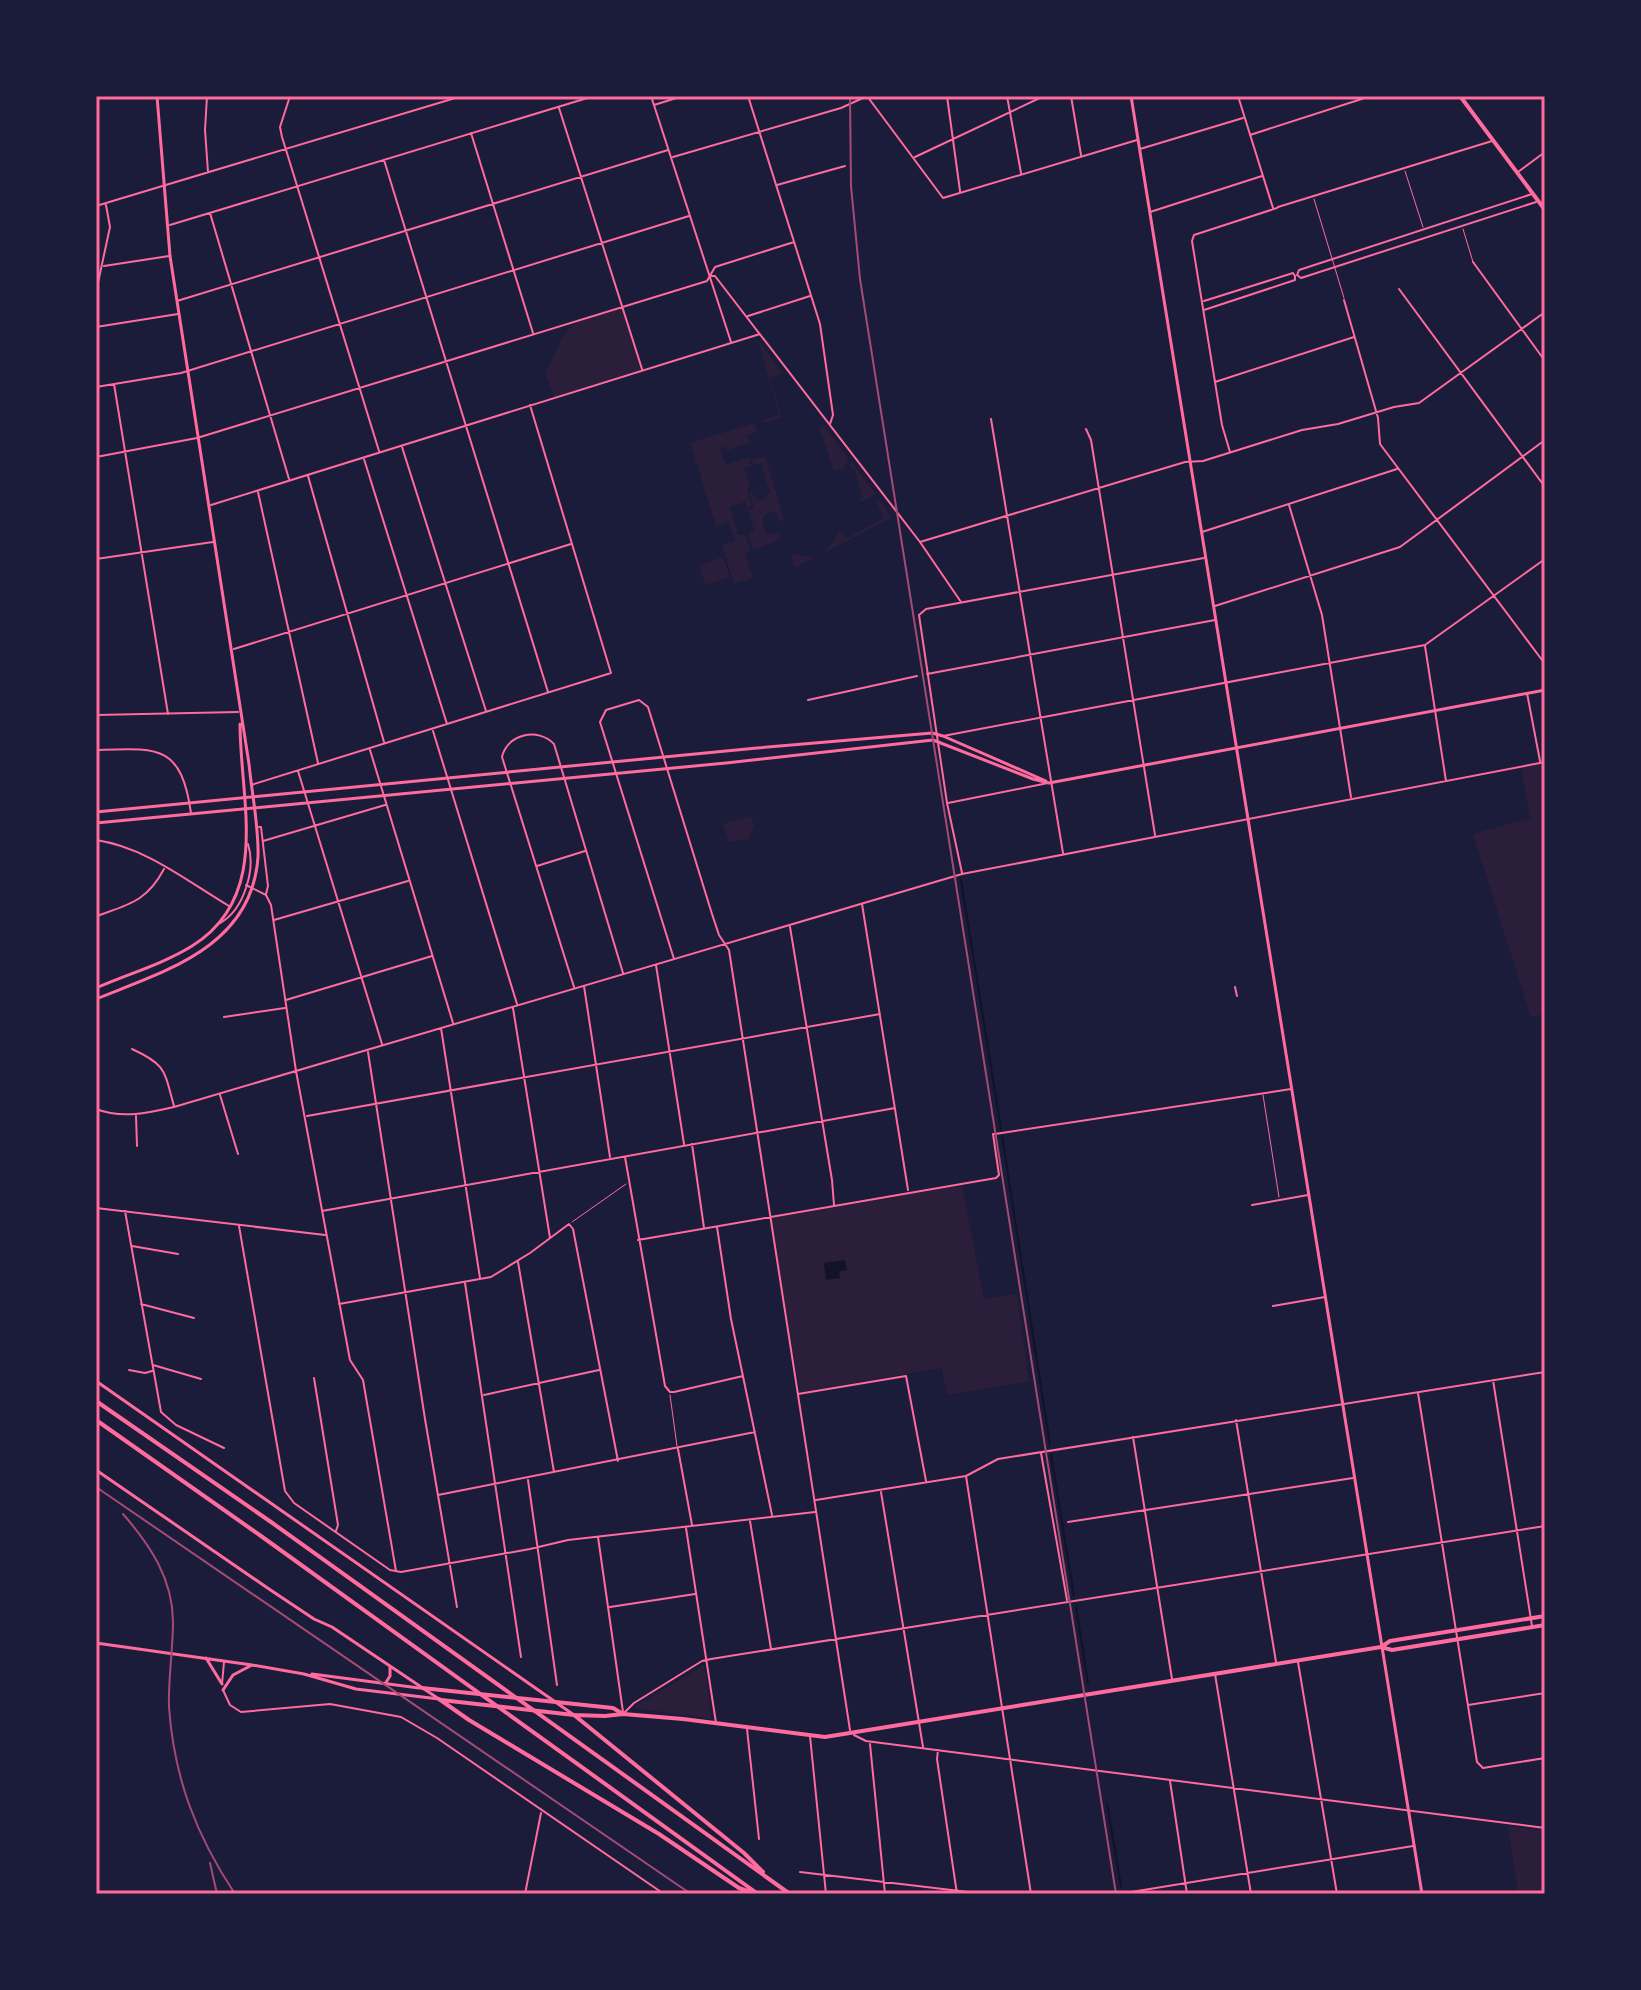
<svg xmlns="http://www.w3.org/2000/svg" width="1641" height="1990" font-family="'Archivo Narrow',sans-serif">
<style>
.green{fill:#2a1e3b}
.water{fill:#12122b}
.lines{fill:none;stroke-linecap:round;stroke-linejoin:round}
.stream{stroke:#12122b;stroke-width:2}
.service{stroke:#ff6b9d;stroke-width:1}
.minor{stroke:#ff6b9d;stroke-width:2}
.tertiary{stroke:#ff6b9d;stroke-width:3}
.secondary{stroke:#ff6b9d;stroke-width:3}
.primary{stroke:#ff6b9d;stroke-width:4}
.motorway{stroke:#ff6b9d;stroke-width:4}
.rail{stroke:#a44b75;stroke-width:2}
.neatline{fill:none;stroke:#ff6b9d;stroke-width:3}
</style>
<rect width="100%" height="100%" fill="#1b1b3a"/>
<path class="green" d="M622,307L642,370L554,398L546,374C569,320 567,324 622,307Z
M758,340L783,373L770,378L782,418L764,423L763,420L779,415Z
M754,423L757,432L747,435L750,443L728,450L726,446L720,449L726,465L749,457L751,466L744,468L750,487L747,489L752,506L747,508L745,502L730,507L738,535L745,534L750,551L745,553L753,578L734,584L722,545L735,540L729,522L716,526L690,443Z
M824,426L848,458L844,469L834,471L819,428Z
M765,456L784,519L779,522L775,511L767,514L762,519L767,535L777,533L781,539L753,550L748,533L754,530L748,510L754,507L749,490L759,501L767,498L766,494L770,493L761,463L753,465L752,460Z
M851,462L876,494L862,502L859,497L863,498L855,470L850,467Z
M880,500L892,518L794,568L791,554C799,554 804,557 811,557C827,556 832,541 840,530L847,538L884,518L877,503Z
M723,557L730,577L705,585L699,565Z
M1545,762V1014L1531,1017L1473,834L1530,818L1521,769L1524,766Z
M751,816L754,825L749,839L729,842L723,824Z
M962,1186L984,1299L1017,1294L1029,1381L947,1395L942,1368L800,1392L770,1217L908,1192Z
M704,1665L712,1719L635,1708L636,1706Z
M1508,1826L1545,1831V1890L1518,1894Z"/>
<path class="water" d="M845,1260L847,1270L839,1271L840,1278L826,1280L824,1263Z"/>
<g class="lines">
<path class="stream" d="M961,880L1001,1129
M1002,1136L1050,1445
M1051,1455L1074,1596
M1076,1607L1088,1683
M1107,1803L1121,1887"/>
<path class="service" d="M1405,171L1423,227
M1314,199L1344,298
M1463,229L1473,262
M1263,1095L1279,1197
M572,1222L626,1184
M670,1395L677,1446"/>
<path class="minor" d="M207,96L205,130L208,172
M290,96L280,127L282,137L379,451
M651,96L731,342
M748,96L820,324L833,415L830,424
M867,96L943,198L1137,140
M947,96L960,191
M1007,96L1021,173
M1071,96L1081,155
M1238,96L1273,208
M654,105L683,96
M559,108L642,369
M471,133L533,333
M1250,135L1371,96
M1140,149L1243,118
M673,157L841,108L865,97
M915,157L1044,96
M384,160L548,692
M1518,172L1545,152
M777,185L845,166
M1532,194L1299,270L1297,275L1301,278L1536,202
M96,206L462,96
M1278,207L1492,141
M1150,212L1262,176
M210,213L289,479
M170,225L594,96
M1473,262L1545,361
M104,266L169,256
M710,276H715L920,542L961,602
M1399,289L1545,487
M96,292L110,227L106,205
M1344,300L1378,418L1380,444L1545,664
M177,301L668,150
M1204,301L1293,273L1295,276V280L1204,310
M748,316L810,296
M96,327L178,314
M1215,382L1354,337
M114,384L168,714
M96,387L181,373L689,216
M991,419L1063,853
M1086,429L1091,440L1155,835
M402,447L486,711
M1230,452L1222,425L1192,241L1194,235L1277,208
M96,457L197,438L707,281L715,267L794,242
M364,459L447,724
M308,476L384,742
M258,492L318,763
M211,505L760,334
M1289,505L1322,615L1351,797
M1202,532L1397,469
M920,542L1185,462L1203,461L1302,430L1338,424L1394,407L1419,403L1545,312
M96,559L213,542
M1215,606L1400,547L1545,440
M1425,646L1446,781
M234,649L571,544
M927,674L1215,620
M1527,693L1540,761
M808,700L917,676
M96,715L238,712
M433,731L517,1004
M943,736L1425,645L1545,559
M96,750C158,748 181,744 191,813
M370,750L453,1023
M298,771L382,1044
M251,785L611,673L530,405
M948,803L1048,783
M259,827H261L268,886L266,894
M96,840C145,847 187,881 229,906
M263,841L385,805
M537,866L585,851
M962,873L947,803L919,615L926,609L1204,558
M246,885L266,895L271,905L296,1071L350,1360L363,1380L396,1571
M862,904L908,1190
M97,916C130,904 147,901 164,869
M274,920L408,881
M220,923C244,910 256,869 248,844
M790,927L832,1180L834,1205
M674,959L600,722L606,710L639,700L648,707L712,914L719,935L729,950L850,1730
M656,965L684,1144
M584,986L610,1157
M574,987L502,757C507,734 538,727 554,744L623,973
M1235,987L1237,996
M286,1000L432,956
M513,1008L550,1238
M224,1017L285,1008
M441,1028L480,1278
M132,1049C167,1065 164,1071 174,1106
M368,1052L425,1419L457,1607
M220,1095L238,1154
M96,1109C122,1119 148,1113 174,1107L962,874L1545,762
M136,1116L137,1146
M307,1116L880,1014
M692,1144L704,1228
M625,1157L665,1386L670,1392H674L743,1376
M1252,1205L1308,1195
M96,1208L325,1235
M125,1211L161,1412L176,1425L224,1448
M322,1211L895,1108
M239,1226L285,1491L294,1503L390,1570L401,1572L530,1549L568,1540L815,1512
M717,1227L731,1319L772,1515
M638,1240L996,1178L999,1175L993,1134H995L1291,1089
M132,1246L178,1254
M518,1262L554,1472
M465,1283L521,1657
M141,1304L194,1318
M339,1304L491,1277L530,1253L569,1224L573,1229L618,1461
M1273,1306L1325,1297
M153,1365L201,1379
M129,1370L145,1373L152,1371
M314,1378L338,1525L336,1531
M1493,1380L1532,1626
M1418,1393L1477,1762L1483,1768L1545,1758
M798,1394L906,1376L926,1481
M484,1395L599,1370
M1236,1420L1276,1662
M1133,1437L1172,1679
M678,1449L692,1525
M1041,1453L1067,1600
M966,1476L1031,1894
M528,1480L557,1685
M881,1492L923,1747
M438,1495L755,1432
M816,1500L966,1476L998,1459L1545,1372
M750,1521L771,1649
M1068,1522L1353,1478
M686,1528L716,1723
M598,1537L623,1712
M610,1607L695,1594
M1298,1662L1337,1894
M1215,1674L1251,1894
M222,1684L224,1662
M223,1690L230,1705L241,1712L330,1704L401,1717L437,1738L664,1894
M1544,1693L1545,1703
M1468,1705L1545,1693
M624,1713L634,1703L702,1661L711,1659L1545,1526
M747,1729L759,1839
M854,1735L866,1741L1545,1828
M810,1736L826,1894
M870,1744L885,1894
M938,1750L937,1759L957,1894
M1170,1781L1187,1894
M800,1872L985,1894
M525,1894L541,1813
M1119,1894L1413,1846
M1531,1894L1545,1892"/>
<path class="tertiary" d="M1131,96L1422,1894
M96,988C128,974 163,964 192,946C272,896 240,801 240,724
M96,999C165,971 252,947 258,857C259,827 252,795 249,764L170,256L157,96
M96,1643L252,1665L304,1674L356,1689L439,1699
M206,1658L222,1684
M312,1674L419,1688
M223,1690L233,1675L252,1665"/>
<path class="secondary" d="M96,812L757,748L932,733L943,736L1046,781
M96,823L726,763L933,740L1033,779L1049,783L1545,690
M96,1381L574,1715
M96,1470L269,1589L314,1619L332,1627L439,1699
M385,1684L390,1676V1666"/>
<path class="primary" d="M1460,96L1545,210
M1381,1647L1390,1641L1545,1616
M422,1688L613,1708L623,1714
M441,1700L574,1715L605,1716L623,1714L683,1719L825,1737L1381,1647L1392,1650L1545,1625"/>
<path class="motorway" d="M96,1401L271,1522L790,1894
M96,1420L261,1536L758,1894
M439,1699L469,1720L659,1834L739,1888L753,1893
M574,1715L744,1853L763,1872"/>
<path class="rail" d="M850,96L851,186L860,279L1116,1894
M96,1487L691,1894
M123,1514C150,1545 173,1579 173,1622C173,1650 168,1679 169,1707C174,1778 196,1835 235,1894
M210,1863L217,1894"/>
</g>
<rect width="1641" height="1990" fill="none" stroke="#1b1b3a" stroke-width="196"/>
<rect x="98" y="98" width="1445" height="1794" class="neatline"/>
</svg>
